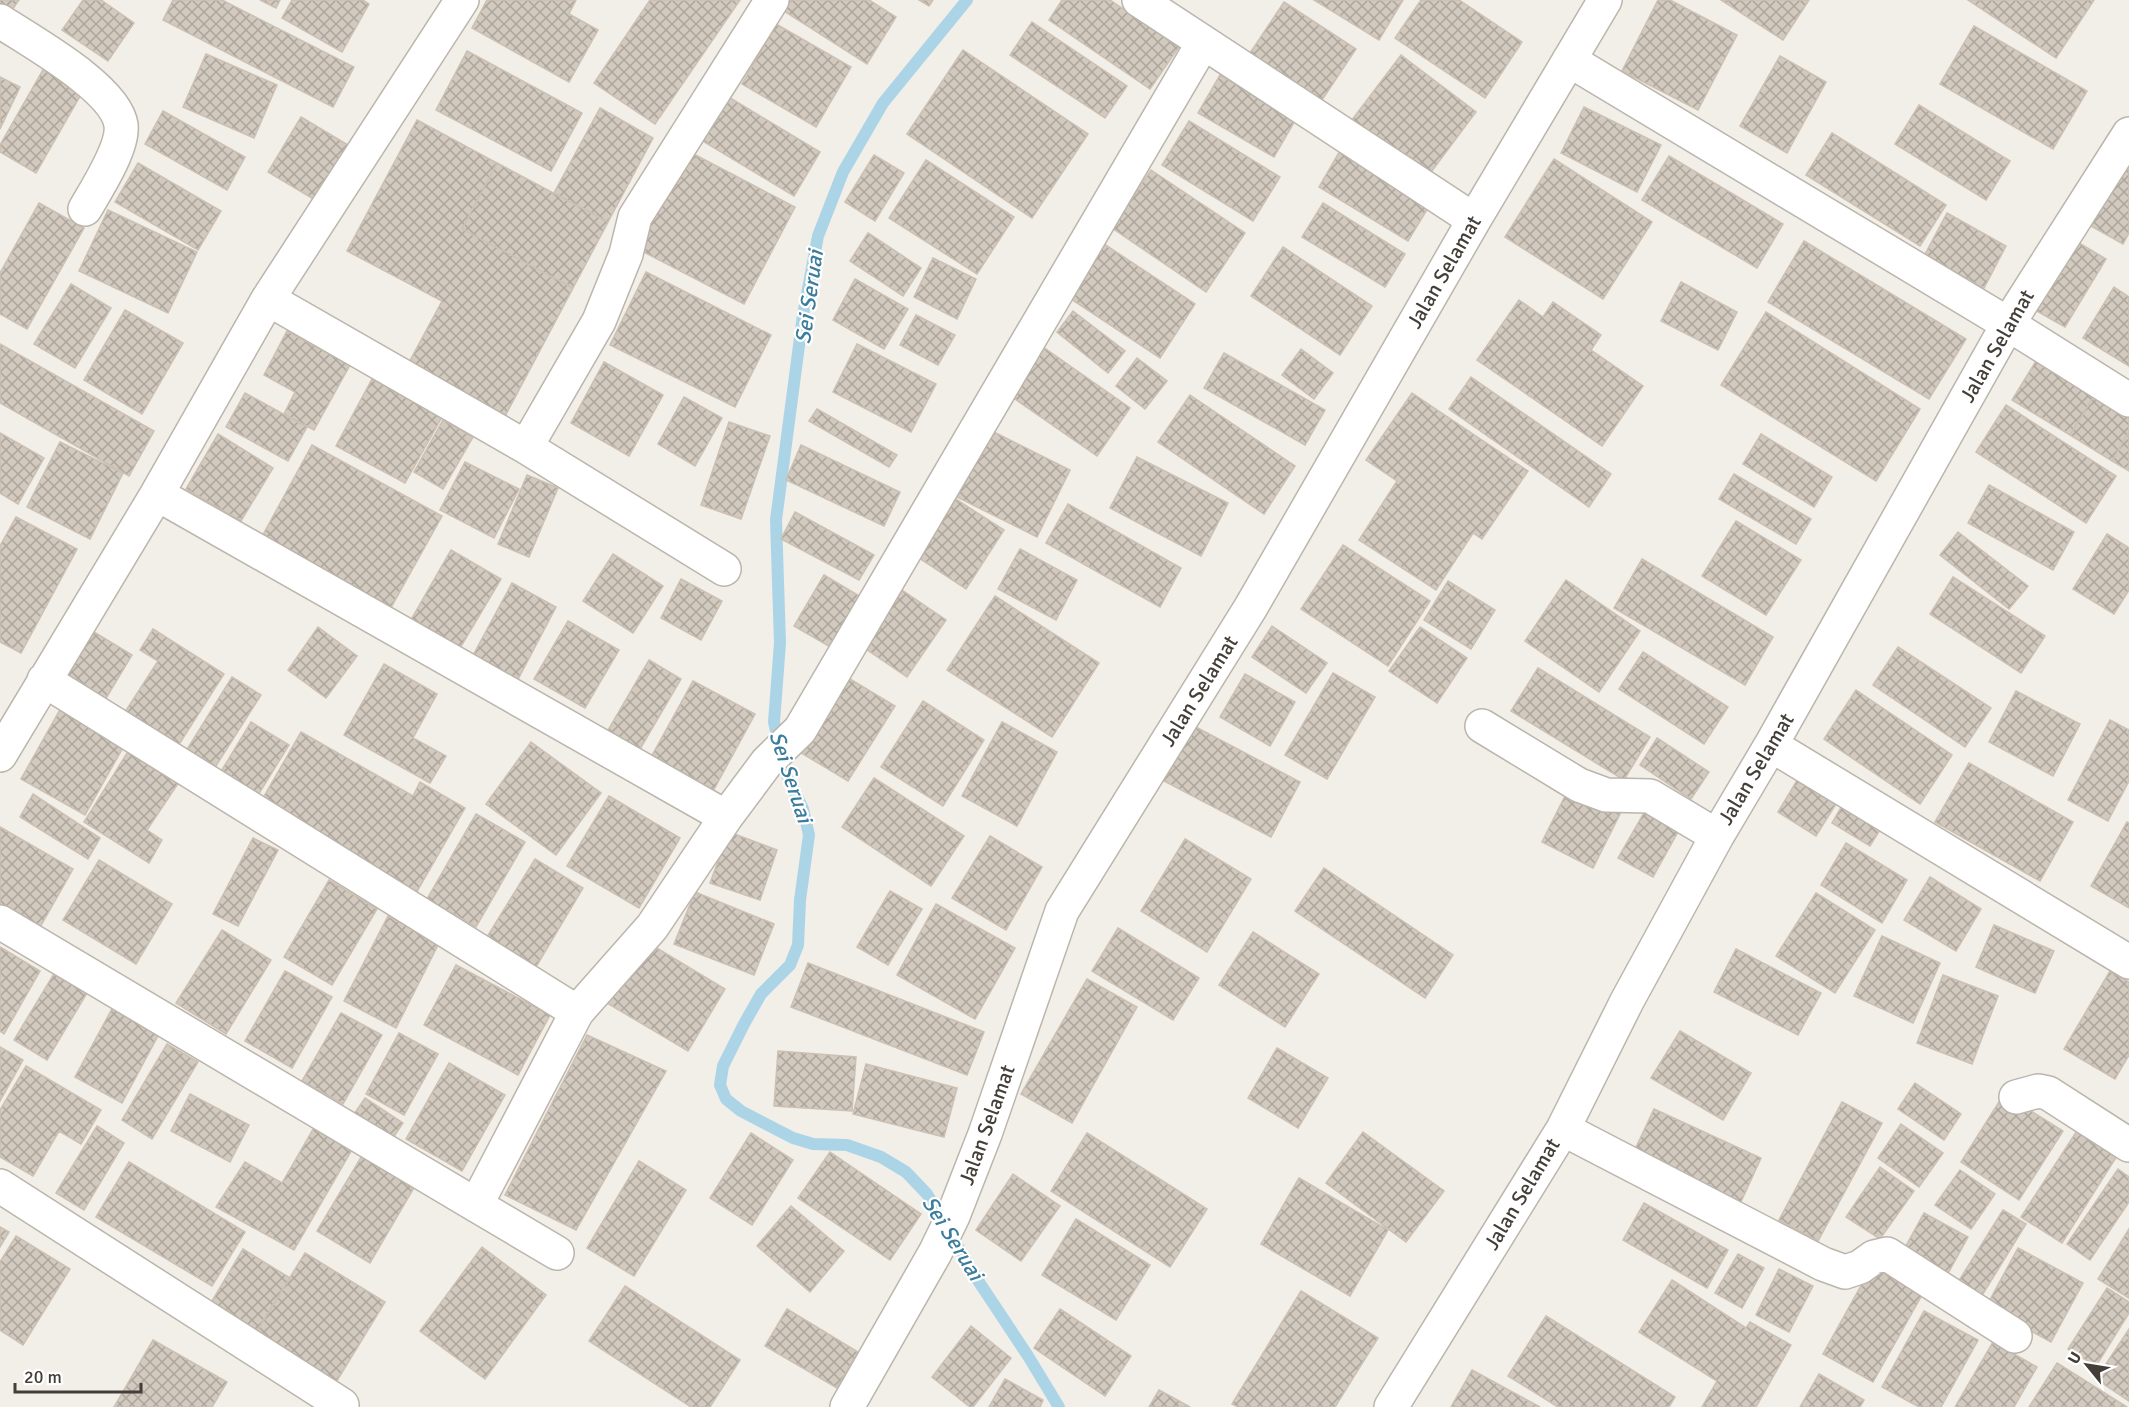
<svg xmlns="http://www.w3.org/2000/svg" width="2129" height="1407" font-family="Signika,sans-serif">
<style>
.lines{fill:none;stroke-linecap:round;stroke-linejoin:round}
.stream{stroke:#acd4e7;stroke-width:12}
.building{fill:url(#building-cross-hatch);stroke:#ccc0b3;stroke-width:1.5}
.street-casing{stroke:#bcb5ac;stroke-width:36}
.street{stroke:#fff;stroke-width:33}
.labels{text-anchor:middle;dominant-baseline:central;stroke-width:4.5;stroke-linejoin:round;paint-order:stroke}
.street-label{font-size:21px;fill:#443e38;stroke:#fff}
.water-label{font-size:22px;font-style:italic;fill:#3c7c9c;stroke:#fff}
</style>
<defs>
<pattern id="building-cross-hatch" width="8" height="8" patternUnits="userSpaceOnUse" patternTransform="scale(1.5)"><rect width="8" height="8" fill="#d2c9bf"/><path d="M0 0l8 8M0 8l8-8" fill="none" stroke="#aca59c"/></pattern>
</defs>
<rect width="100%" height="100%" fill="#f2eee8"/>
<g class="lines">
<path class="stream" d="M967,0L883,103L843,172L818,236L803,315L776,520L780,643L774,722L785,771L803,809L809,835L800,900L798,945L790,965L761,994L744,1024L723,1066L720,1085L726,1099L741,1111L793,1138L813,1144L847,1145L881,1157L906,1172L927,1194L977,1279L1028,1356L1059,1407"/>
</g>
<path class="building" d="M0,0H19L10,13L0,6Z
M83,0H101L134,23L108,61L62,30Z
M173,0H222L354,67L333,107L163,20Z
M260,0H280L276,8Z
M292,0H363L369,4L342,52L282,18Z
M487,0H576L569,14L598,30L569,82L472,28Z
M650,0H740L655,124L594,83Z
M791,0H869L896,17L867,64L784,11Z
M919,0H933L929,6Z
M1062,0H1110L1179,47L1150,89L1049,20Z
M1314,0H1403L1379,40Z
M1421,0H1459L1522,42L1485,98L1395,38Z
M1658,0H1670L1737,35L1698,110L1622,71Z
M1721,0H1809L1783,40Z
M1968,0H2094L2056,58Z
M1284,2L1356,49L1318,106L1246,59Z
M1032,22L1127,86L1105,118L1010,55Z
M776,24L851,67L816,127L742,84Z
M1974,26L2087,91L2053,149L1940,84Z
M963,50L1088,134L1032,218L907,134Z
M467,51L582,113L551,171L436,110Z
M206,54L277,85L254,138L183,107Z
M1401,55L1476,112L1423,183L1348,125Z
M1780,56L1826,82L1787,153L1740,126Z
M44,68L83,91L36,173L0,152V145Z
M1220,75L1296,119L1274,157L1198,113Z
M0,77L20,87L0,129Z
M727,96L820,152L794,196L701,140Z
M1919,105L2010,161L1986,200L1895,144Z
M1584,107L1661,145L1637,192L1561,153Z
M600,108L653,138L608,222L554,193Z
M163,111L245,157L227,190L145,144Z
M301,117L348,145L315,200L268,172Z
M417,120L497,163L462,229L573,288L503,420L406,368L442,301L347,251Z
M1189,121L1280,177L1253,221L1162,165Z
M1832,133L1946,205L1920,246L1806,175Z
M1341,149L1431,203L1408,241L1319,187Z
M686,150L795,207L744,304L636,248Z
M2129,154V233L2123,244L2089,225Z
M874,155L904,173L875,221L845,202Z
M1669,156L1783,224L1757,268L1642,200Z
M1554,159L1652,222L1603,299L1505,237Z
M926,160L1014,217L977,274L889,218Z
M138,163L221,211L198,250L115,202Z
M497,163L608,222L573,288L462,229Z
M1151,170L1245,233L1206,292L1112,228Z
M39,203L84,228L27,329L0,314V273Z
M1323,203L1405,254L1385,287L1302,237Z
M108,210L197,252L168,313L79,271Z
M1947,213L2006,246L1984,288L1924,256Z
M868,233L921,268L903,296L850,261Z
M2074,240L2106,259L2065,327L2033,309Z
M1804,241L1966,339L1929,399L1768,302Z
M1101,242L1195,304L1160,358L1065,295Z
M1283,247L1372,306L1340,355L1251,296Z
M933,258L976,279L957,319L914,297Z
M646,272L771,335L735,407L610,345Z
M855,279L908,309L884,349L833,320Z
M1681,282L1737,312L1718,350L1661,321Z
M71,284L111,308L75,368L34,344Z
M2114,287L2129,297V366L2083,338Z
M1519,300L1543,317L1553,302L1601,335L1591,350L1643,386L1602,446L1477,360Z
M125,310L183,343L142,414L84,380Z
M1073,311L1125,351L1108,373L1057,332Z
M1766,312L1920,409L1876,481L1721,385Z
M916,315L955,335L938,365L900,345Z
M287,331L350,365L314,430L284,414L295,392L264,375Z
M1036,342L1130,408L1097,456L1002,390Z
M0,344L154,431L129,476L0,403Z
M857,344L936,384L911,432L833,392Z
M1301,349L1333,373L1314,399L1282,375Z
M1224,353L1325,410L1305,445L1204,388Z
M1137,358L1167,381L1145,409L1116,386Z
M2036,361L2094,396L2070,435L2012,400Z
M604,362L663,395L629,456L571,423Z
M1471,377L1611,474L1589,507L1449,409Z
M372,379L442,417L405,483L336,446Z
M245,393L307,427L288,461L226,427Z
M1412,393L1528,471L1482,539L1473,533L1436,590L1359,540L1397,481L1366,460Z
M1190,395L1295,466L1264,514L1158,442Z
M2094,396L2129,418V432L2112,461L2070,435Z
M684,397L722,418L695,466L658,444Z
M2006,405L2116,476L2086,523L1976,452Z
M817,409L897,455L889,467L809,421Z
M443,420L473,437L443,489L414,472Z
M729,422L770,436L741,519L701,505Z
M982,426L1070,470L1037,537L949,493Z
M2129,432V471L2112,461Z
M0,433L44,458L18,504L0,493Z
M218,434L273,468L241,521L186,489Z
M1761,434L1832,477L1814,507L1743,464Z
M60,442L123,473L90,539L27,507Z
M312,445L442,516L388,613L259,542Z
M801,445L900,492L884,526L786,480Z
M1137,457L1228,503L1201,556L1110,508Z
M465,462L519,489L494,538L440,510Z
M1734,474L1811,519L1796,544L1719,499Z
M527,475L558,488L529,557L498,544Z
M1989,485L2074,532L2053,570L1968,523Z
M951,496L1004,530L966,589L913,554Z
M1068,504L1181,568L1160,607L1046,543Z
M795,512L874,555L859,580L781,539Z
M16,517L77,549L21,653L0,642V546Z
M1736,521L1801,560L1766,615L1702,576Z
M1958,532L2028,586L2009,609L1940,555Z
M2107,534L2129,548V590L2114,614L2073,589Z
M1343,545L1430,601L1388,666L1301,609Z
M1020,549L1077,580L1056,620L998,589Z
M451,550L501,579L453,660L404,632Z
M613,554L663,586L633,633L583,601Z
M1642,559L1773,637L1745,685L1614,608Z
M824,575L861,597L832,648L794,626Z
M1953,577L2045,636L2021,673L1930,614Z
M681,579L722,601L701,640L661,618Z
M1566,580L1640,631L1599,692L1525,641Z
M1448,581L1495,610L1471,649L1424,620Z
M512,583L556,607L515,685L470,661Z
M899,588L946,620L907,677L860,645Z
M995,596L1099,663L1052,737L947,670Z
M568,621L619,650L585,708L534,679Z
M1272,626L1327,663L1306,693L1252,657Z
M318,627L357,656L326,698L288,670Z
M1420,627L1467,658L1437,703L1389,671Z
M89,629L132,655L105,700L61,675Z
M153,629L224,674L178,746L125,712L158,661L140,650Z
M1898,647L1991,708L1965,747L1873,685Z
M1643,652L1728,707L1704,744L1619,689Z
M649,660L681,679L636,756L604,737Z
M384,664L437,694L413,738L446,756L430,783L344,735Z
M1538,668L1650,737L1624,780L1511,711Z
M1333,673L1375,697L1327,779L1285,755Z
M1245,674L1295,702L1270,746L1220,717Z
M845,676L895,706L848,781L798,751Z
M232,677L261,695L214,769L186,751Z
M693,681L755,714L706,804L644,770Z
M1856,690L1952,755L1920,804L1824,739Z
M2016,691L2080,724L2053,776L1989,742Z
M923,701L984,740L943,806L881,767Z
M62,706L125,744L85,815L21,779Z
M2110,720L2129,730V781L2108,821L2068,800Z
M251,722L289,745L255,800L217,778Z
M1002,722L1057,752L1017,826L962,796Z
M1192,725L1300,782L1271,837L1162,780Z
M301,732L413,796L420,782L465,808L415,895L259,805Z
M1657,738L1709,772L1691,799L1640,765Z
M531,742L601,793L556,855L486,804Z
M129,750L181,779L147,830L162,840L149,863L84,822Z
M1969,763L2073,822L2040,881L1935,822Z
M1802,772L1841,796L1816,836L1778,812Z
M874,778L964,836L931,886L842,827Z
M1570,786L1621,812L1593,868L1542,842Z
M33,794L100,838L88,859L20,817Z
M609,796L680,838L639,908L567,866Z
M1847,797L1886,820L1870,846L1832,823Z
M1645,811L1679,830L1653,877L1618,858Z
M476,814L525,842L476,927L427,899Z
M2127,822L2129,823V908L2091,886Z
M0,827L73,869L39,929L0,907Z
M729,832L777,850L760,900L710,883Z
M990,836L1042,867L1006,930L952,898Z
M253,838L278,850L238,926L213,914Z
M1185,839L1251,879L1207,952L1141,911Z
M1846,843L1907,880L1882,923L1821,885Z
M535,859L583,888L536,967L487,937Z
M99,860L172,904L136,964L63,920Z
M1324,868L1453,955L1425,998L1295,911Z
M1930,877L1981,909L1956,951L1904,920Z
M329,880L377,909L332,985L284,957Z
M890,891L922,909L888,965L857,947Z
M695,892L774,924L754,975L674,944Z
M1816,893L1875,930L1835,993L1776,956Z
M936,904L1015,948L975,1019L897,975Z
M388,916L439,943L396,1028L344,1001Z
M1994,925L2054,951L2035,993L1976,967Z
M1118,928L1199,978L1173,1020L1092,971Z
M222,930L271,960L226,1034L176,1003Z
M1253,932L1319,974L1285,1027L1219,985Z
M1882,936L1940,963L1913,1023L1854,996Z
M645,941L725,989L688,1051L607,1003Z
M0,947L40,971L4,1034L0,1031Z
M1736,949L1821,993L1798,1035L1714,992Z
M808,963L984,1032L967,1075L791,1007Z
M456,965L550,1015L518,1075L424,1025Z
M285,971L332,997L292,1068L245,1041Z
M2110,971L2129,982V1055L2115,1079L2064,1049Z
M55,972L87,993L47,1060L14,1040Z
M1943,975L1998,996L1972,1064L1917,1043Z
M1087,979L1137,1007L1072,1123L1021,1094Z
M113,1007L160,1032L122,1103L75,1077Z
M341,1013L382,1035L343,1104L302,1081Z
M1680,1031L1751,1073L1723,1120L1651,1078Z
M399,1033L438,1054L404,1115L366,1094Z
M587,1035L666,1071L576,1230L505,1195Z
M167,1044L198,1062L152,1139L122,1120Z
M0,1047L23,1060L0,1101Z
M1277,1048L1328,1078L1298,1128L1248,1098Z
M778,1051L856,1057L852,1111L774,1106Z
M449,1063L505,1095L462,1171L406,1139Z
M866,1064L957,1088L944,1137L853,1114Z
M26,1066L101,1110L81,1144L59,1131L33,1176L0,1157V1110Z
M1915,1083L1961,1114L1944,1140L1898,1109Z
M190,1094L249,1125L230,1162L171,1131Z
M2004,1094L2063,1131L2019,1200L1961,1162Z
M365,1098L403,1123L391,1141L352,1117Z
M1842,1102L1882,1123L1818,1241L1779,1220Z
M1654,1109L1761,1158L1739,1206L1632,1156Z
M2082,1123L2122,1148L2062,1243L2021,1217Z
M316,1124L353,1148L294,1250L216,1207L245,1162L282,1183Z
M1901,1124L1943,1153L1919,1187L1878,1158Z
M97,1126L124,1143L84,1210L56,1193Z
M1363,1132L1444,1191L1406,1242L1326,1183Z
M751,1133L793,1160L752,1225L710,1198Z
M1087,1133L1207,1209L1170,1267L1051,1191Z
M830,1152L921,1214L890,1260L798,1198Z
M363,1154L415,1186L370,1263L317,1231Z
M639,1161L686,1190L634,1276L587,1248Z
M129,1162L245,1232L212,1286L96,1217Z
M1880,1167L1914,1191L1880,1239L1846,1217Z
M2118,1169L2129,1177V1202L2090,1260L2067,1244Z
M1960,1170L1995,1194L1971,1229L1935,1205Z
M1013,1174L1060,1206L1021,1261L976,1230Z
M1299,1178L1388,1230L1350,1296L1261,1244Z
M1644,1203L1728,1250L1707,1288L1623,1240Z
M791,1206L844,1251L810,1292L757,1246Z
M2003,1210L2026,1224L1978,1302L1955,1287Z
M1924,1213L1968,1237L1946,1277L1902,1253Z
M1076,1219L1150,1265L1116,1320L1042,1275Z
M0,1227L9,1232L0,1247Z
M2129,1229V1298L2098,1279Z
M16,1236L70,1269L23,1345L0,1330V1262Z
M482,1247L546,1295L485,1379L420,1331Z
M2018,1248L2083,1283L2051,1342L1986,1307Z
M243,1249L290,1278L252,1339L206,1311Z
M305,1253L385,1302L332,1389L252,1339Z
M1738,1254L1764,1268L1742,1308L1715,1293Z
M1872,1266L1922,1295L1873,1382L1823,1354Z
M1779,1269L1813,1286L1789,1332L1756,1315Z
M1672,1280L1746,1328L1750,1322L1791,1345L1756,1407H1702L1717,1381L1639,1332Z
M625,1286L740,1360L710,1407H691L589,1341Z
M2107,1288L2129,1302V1313L2096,1366L2068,1349Z
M1301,1291L1378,1338L1335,1407H1238L1232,1404Z
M787,1309L858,1352L837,1388L765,1346Z
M1060,1309L1131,1356L1105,1396L1034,1348Z
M1924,1311L1978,1340L1941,1407H1919L1882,1387Z
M1546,1316L1675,1397L1669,1407H1558L1508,1376Z
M971,1326L1011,1358L973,1407H970L932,1377Z
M2129,1329V1401L2096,1379Z
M153,1340L227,1382L212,1407H114Z
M1993,1342L2037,1367L2014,1407H1955Z
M2057,1363L2127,1407H2029Z
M1472,1370L1540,1407H1451Z
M1819,1374L1864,1400L1860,1407H1800Z
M1005,1379L1043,1400L1040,1407H989Z
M1159,1390L1190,1407H1149Z"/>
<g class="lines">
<defs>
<path id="street" d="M1139,0L1474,220
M0,21C30,41 116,88 121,125C124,147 96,190 85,209
M1569,60L2008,324L2129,400
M268,299L526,447L724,569
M526,447L599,321L626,254L635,217L772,0
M157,494L726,817
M44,680L577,1012
M1482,726L1579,785L1606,795L1650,796L1717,836
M1771,745L2129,962
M0,755L157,494L268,299L462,0
M0,922L476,1205L577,1012L652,927L726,817L767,762L800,730L1203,43
M2016,1097L2038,1091L2048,1093L2129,1145
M1563,1129L1823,1264L1845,1272L1860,1267L1874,1257L1887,1254L2015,1336
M0,1186L342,1405
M476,1205L557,1253
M847,1407L935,1253L953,1216L985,1134L1062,911L1251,607L1474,220L1605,0
M1391,1407L1563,1129L1627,1001L1717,836L1771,745L2008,324L2129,134"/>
</defs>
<use href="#street" class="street-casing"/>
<use href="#street" class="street"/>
</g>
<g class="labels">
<g class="street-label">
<text transform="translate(1444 272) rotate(-60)">Jalan Selamat</text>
<text transform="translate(1997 346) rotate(-60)">Jalan Selamat</text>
<text transform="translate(1199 691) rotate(-58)">Jalan Selamat</text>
<text transform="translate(1756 769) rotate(-59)">Jalan Selamat</text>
<text transform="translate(987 1125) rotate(-70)">Jalan Selamat</text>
<text transform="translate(1522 1194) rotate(-59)">Jalan Selamat</text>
</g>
<g class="water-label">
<text transform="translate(809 297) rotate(-82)">Sei Seruai</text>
<text transform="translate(791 777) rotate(72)">Sei Seruai</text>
<text transform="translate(953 1238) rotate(58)">Sei Seruai</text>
</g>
</g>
<g transform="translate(2087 1365) rotate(300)" stroke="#ffffff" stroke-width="4.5" paint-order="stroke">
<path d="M0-4.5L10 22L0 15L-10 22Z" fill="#443e38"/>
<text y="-9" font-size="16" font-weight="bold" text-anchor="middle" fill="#443e38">U</text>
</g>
<path d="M15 1383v9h126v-9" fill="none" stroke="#443e38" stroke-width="3"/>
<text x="24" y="1383" font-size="18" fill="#443e38" stroke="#ffffff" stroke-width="4.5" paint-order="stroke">20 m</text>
</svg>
